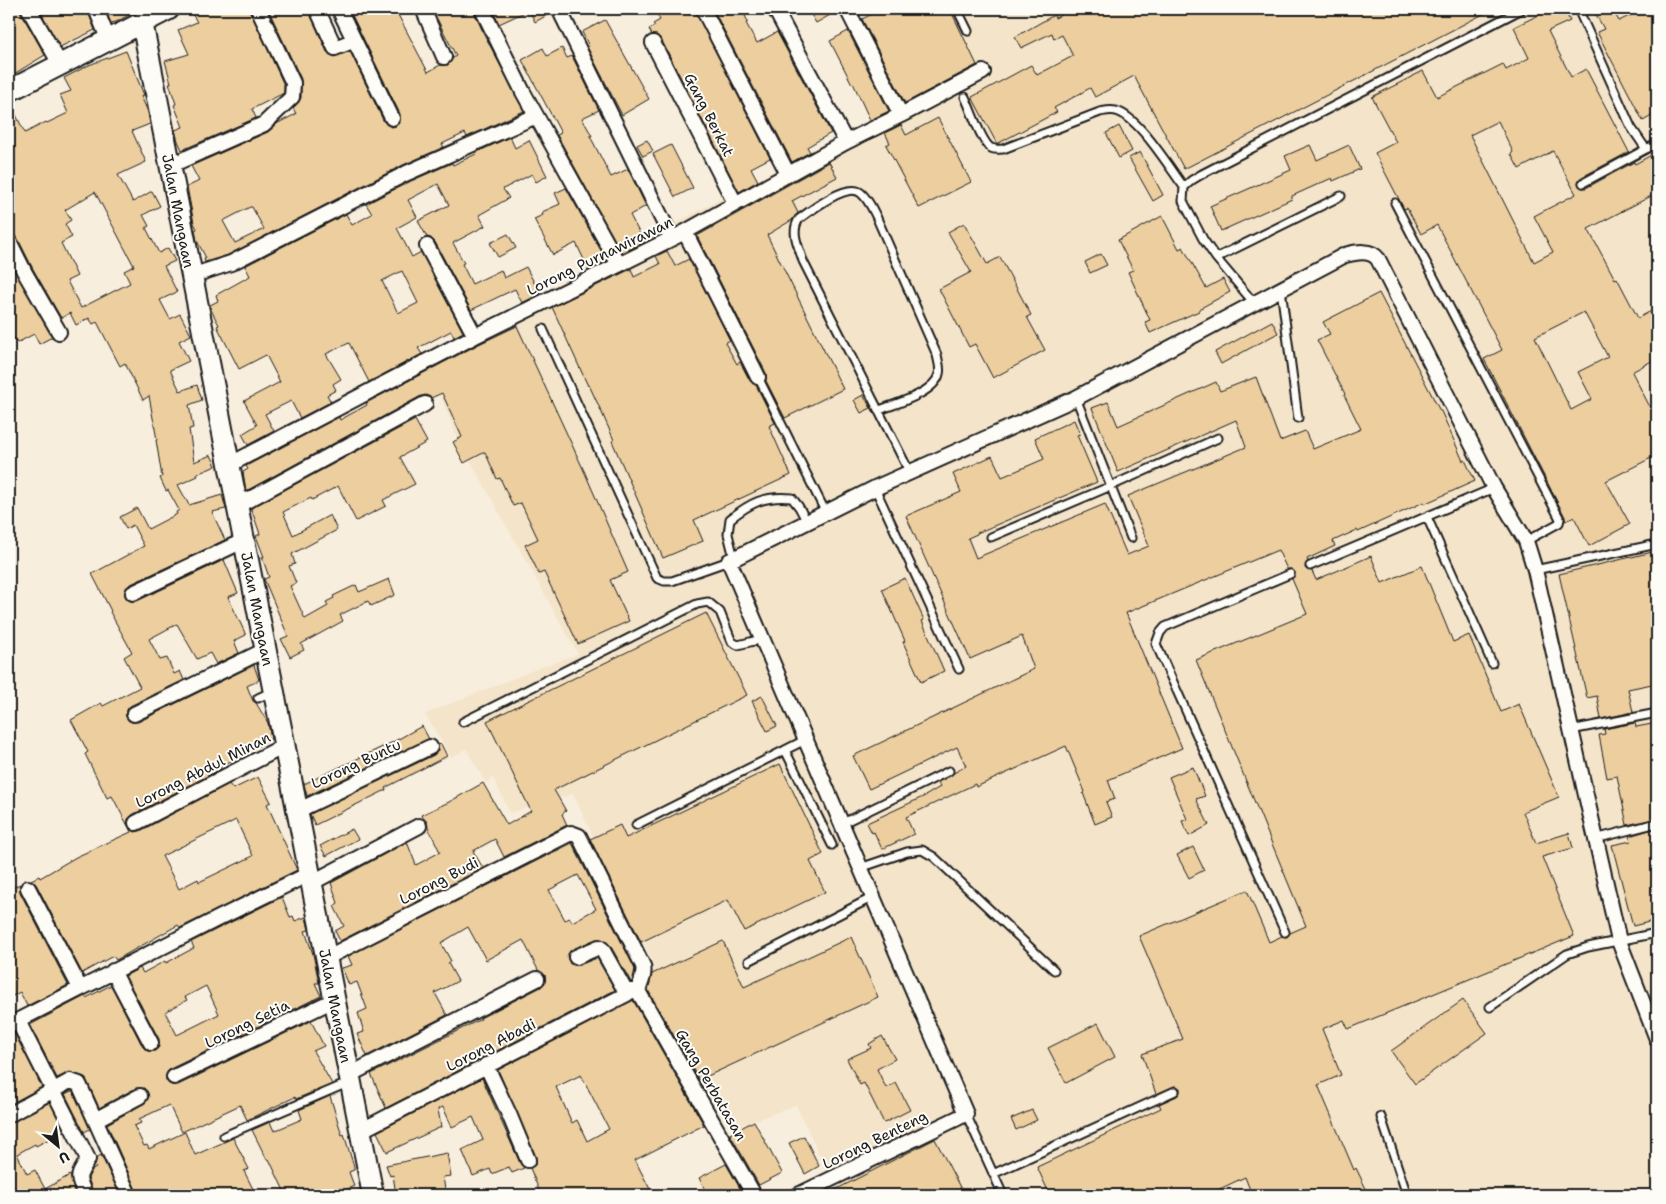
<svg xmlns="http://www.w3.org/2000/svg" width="1666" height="1204" font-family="'Shantell Sans',sans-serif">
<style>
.built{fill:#f4e4ca}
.building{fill:#ecce9f;stroke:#1c1c1c;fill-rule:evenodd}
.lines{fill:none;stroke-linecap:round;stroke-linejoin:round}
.lane-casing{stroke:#1c1c1c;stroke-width:11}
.street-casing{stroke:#1c1c1c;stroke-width:18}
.secondary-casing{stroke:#1c1c1c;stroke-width:24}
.lane{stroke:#fdfcf7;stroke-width:7}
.street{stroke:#fdfcf7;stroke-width:14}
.secondary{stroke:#fdfcf7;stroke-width:20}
.labels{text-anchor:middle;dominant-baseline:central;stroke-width:4;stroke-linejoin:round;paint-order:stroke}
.street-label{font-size:15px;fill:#1c1c1c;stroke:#fdfcf7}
</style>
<rect width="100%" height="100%" fill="#f8eedd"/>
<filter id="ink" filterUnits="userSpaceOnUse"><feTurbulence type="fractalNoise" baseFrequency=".02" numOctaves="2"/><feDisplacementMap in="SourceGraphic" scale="10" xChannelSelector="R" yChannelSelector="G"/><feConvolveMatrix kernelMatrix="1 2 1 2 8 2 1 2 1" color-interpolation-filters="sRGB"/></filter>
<g filter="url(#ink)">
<path class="built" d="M881,9H1657V1195H838L796,1105L733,1129L704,1087L648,993L652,961L573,794L510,813L493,777L486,783L466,749L451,757L425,714L541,667L578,654L456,435L424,354L922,94Z"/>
<path class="building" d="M14,9H20L21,13L45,55L14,74L13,73L9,75V12Z
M39,9H87L95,30L60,47Z
M105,9H140L116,22L111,23Z
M198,9H249L284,85V93L252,109L256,118L182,150L178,141L175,130L183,127L174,105L176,104L169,83H171L165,61L189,54L178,30L197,22L191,12Z
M268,9H308L327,52L334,57L350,51L384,122L388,125L392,127L396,126L399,122L400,114L349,9H395L428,72L440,65H448L453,58L456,56L432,9H473L483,32L524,111L467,137L465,133L442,144L444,147L403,165L228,255L205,262L204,259L206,258L197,241L195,230L197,229L194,223L187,187L199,181L191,166L268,132L278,123L296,114L293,108L298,103L301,98V79ZM250,207H252L264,229L235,243L223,221Z
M492,9H550L551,13L535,22L529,10L499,24Z
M654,9H694L770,158L751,168L758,181L739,192L661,39L657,35H652L649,29L655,26L653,24L660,20Z
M713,9H742L748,22L746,23L757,43L777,32L831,133L807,147L810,152L792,162Z
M808,9H838L839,10L816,23Z
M882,9H950L977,65L905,103L862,19Z
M1072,9H1493L1184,169L1134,76L1095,97L1090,88L1054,108L1057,112L997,144L972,97L1031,65L1037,75L1073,56L1062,35L1054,39L1052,33L1021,48L1015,37L1054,15L1055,18Z
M1551,9H1564L1570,21L1548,31L1571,77L1586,69L1629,152L1580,178L1578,182L1579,186L1582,188H1586L1634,162L1635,164L1657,152V193L1588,229L1615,279L1617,278L1638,318L1657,308V358L1632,372L1650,407L1657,404V455L1606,481L1630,524L1589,546L1574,517L1565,521V517L1484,359L1502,350L1437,225L1421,234L1407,208L1404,209L1375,153L1396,142L1372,97L1423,71L1437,97L1503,64L1506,70L1529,58L1514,27ZM1498,121L1513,152L1511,154L1519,169L1553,151L1576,194L1534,216L1553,252L1534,262L1470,135ZM1584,312L1608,357L1578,372L1592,399L1571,410L1535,337Z
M1593,9H1612L1619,21L1643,9H1657V113L1643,121L1597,32L1604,29Z
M605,20L649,99L622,115L587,47L589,46L582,32Z
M848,31L889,111L870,120L853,83L852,84L830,41Z
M543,48L547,56L562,48L567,58L572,56L599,110L582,118L592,136H590L611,177L628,169L646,206L630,215L644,242L622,253L557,135L561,133L522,60Z
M126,51L144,95L141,96L148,112L150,124L132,131L146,162L118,175L133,202L152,191L160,206L143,215L149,226L146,228L159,253L168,248L175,261L164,266L177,292L160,300L170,319L180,314L191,335L179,341L189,361L170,370L180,391L197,385L202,400L189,405L193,428L189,429L194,462L211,455L216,466L197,474L198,476L178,485L189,505L222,495L226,509L212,512L225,540L129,585L126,588L125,596L128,600L137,601L224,560L238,593L228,597L246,635L234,641L239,653L216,664L210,653L197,659L177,624L149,639L160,660L167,658L174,674L180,671L184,680L130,706L127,710L126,717L130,721L138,722L254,665L259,680L247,686L253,701L256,703L268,723L271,739L220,767L221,769L132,815L128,819V826L112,796L107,798L85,754L88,752L71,720L101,703L103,706L140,687L124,657L132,652L110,612L111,611L92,574L144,546L133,525L126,529L120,517L137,508L148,529L177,514L176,512L179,510L168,490L166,491L160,478L162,477L156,440H157L149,396L143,400L125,363L120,366L97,322L93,324L89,318L76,325L70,313L61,318L33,269L17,237L13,233L9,232V204L16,200L9,186V103H10L25,133L46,122L47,123L68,113L60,95L71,91L64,78L89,65ZM95,192L134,266L124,271L130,283L81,308L67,281L77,276L61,243L72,237L65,224L71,220L65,210Z
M938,118L971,182L919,208L886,145L890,143L885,133L901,125L906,135Z
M1119,126L1132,151L1119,158L1106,133Z
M510,137L515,148L529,140L547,176L536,182L532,174L503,189L509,198L479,215L485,226L453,243L464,263L462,264L472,284L501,270L504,278L526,267L540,294L522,303L515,289L471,310L435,242L431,238L427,237L418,221L449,205L438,184L408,200L417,217L397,228L412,257L421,252L463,332L454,337L451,331L418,348L422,354L369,382L349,343L326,354L341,379L333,384L336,390L327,395L331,402L300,418L291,401L265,414L274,431L248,445L242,434L257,425L244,401L280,382L266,355L239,369L217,326L219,325L210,308V305L218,301L216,295L250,276L245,266L346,214L352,225L372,214L366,204L411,181L452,163L453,165L476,154L475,153ZM402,271L418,303L398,313L382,281Z
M647,140L653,151L643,156L637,145Z
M671,145L693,188L675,197L653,154Z
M1310,145L1317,160L1349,145L1360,169L1333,181L1332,178L1292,196V199L1221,231L1210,206L1291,170L1285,156Z
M1140,152L1163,195L1153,201L1129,158Z
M829,162L837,177L792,201L798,213L792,220L767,235L843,389L785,418L766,381V373L697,236Z
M566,188L607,261L589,270L576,243L553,255L534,219L543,215L542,212L560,204L555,193Z
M1162,216L1179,249L1183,247L1206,288L1223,279L1230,292L1199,309V311L1150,333L1145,322L1150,320L1128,272L1133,270L1118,240Z
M964,223L987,264L1000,257L1031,315L1027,317L1045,350L993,378L975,344L969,347L939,289L971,272L948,232Z
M508,234L516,248L498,257L490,243Z
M667,251L675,266L689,259L730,340L725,343L737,364L740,362L750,381L756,385L775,423L769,426L791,475L694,520L703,541L663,558L612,441L614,440L602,413L589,385L588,386L552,307L631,269L634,277L660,264L656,256Z
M1101,254L1107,265L1090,273L1085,262Z
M9,260L52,337L39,344L34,334L17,343L9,328Z
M1379,293L1440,411H1441L1463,461L1465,460L1475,481L1424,504V502L1358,532L1357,530L1333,541L1335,546L1307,559L1308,561L1306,563L1305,568L1307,570L1312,571L1316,580L1371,556L1382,583L1422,566L1453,642L1469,635L1501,712L1519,704L1559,797L1523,812L1536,843L1569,833L1573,848L1542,857L1574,936L1348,1029L1344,1020L1322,1029L1341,1075L1318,1085L1354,1170L1356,1168L1369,1195H1252L1245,1177L1207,1195H1050L1037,1167L1161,1108L1159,1104L1177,1096L1180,1092V1088L1175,1086L1156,1094L1142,1054L1183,1039L1139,936L1247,890L1269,942L1282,936L1287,937L1290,933L1306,926L1196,660L1307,614L1292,579L1295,575V572L1291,569H1287L1278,550L1126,613L1182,748L1108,780L1115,799L1106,802L1112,817L1095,824L1083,793L1085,792L1066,746L976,787L975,784L906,817L914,834L882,849L874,832L872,833L867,823L925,796L940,787L938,782L966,766L957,747L869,789L853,756L1034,669L1022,636L970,659L906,516L961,492L953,474L992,456L1002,477L1044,459L1035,438L1074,420L1080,434L1077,435L1097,482L977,533V534L968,538L976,558L1105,504L1127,555L1149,546L1128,496L1246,447L1236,420L1118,472L1092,408L1108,402L1118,426L1216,382L1220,391L1256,377L1280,441L1305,431L1313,449L1361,429L1344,395L1345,394L1317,340L1330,334L1323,322Z
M1272,321L1278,333L1221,364L1215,352Z
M517,326L585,473L628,572L610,580L629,621L578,644L544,572L539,574L525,545L538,539L521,503L513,506L500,478L497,479L485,452L464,463L453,442L462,437L442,393L431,398L426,395L421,396L246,491L243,472L248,469L246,466L339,417L340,420L367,405L366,403L479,344Z
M863,395L871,408L861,413L854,400Z
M415,420L427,442L400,457L415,484L383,500L386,506L356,521L338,486L312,500L311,498L283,512L293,535L330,515L337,530L292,554L295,564L289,566L296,583L290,586L305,619L328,606L326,602L334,598L333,596L356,585L359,592L389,579L395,595L371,606L368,601L340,615L343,621L301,644L304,650L290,657L281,639L288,636L264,579L269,577L262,557H264L256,536L260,534L251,508Z
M1657,551V683L1628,689L1633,712L1601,719L1597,696L1587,698L1559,574Z
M905,578L924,620L922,621L944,671L921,682L903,642L905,641L882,589Z
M706,613L747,695L554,790L566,811L562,814L567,825L504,857L495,839L473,851L483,868L340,941L335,931L344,926L334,906L338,903L331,883L407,842L416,865L440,852L428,827L427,822L421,815L449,802L483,783L507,825L531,811L487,721Z
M762,696L777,726L767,731L752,701Z
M1635,723L1636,727L1657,723V818L1627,825L1617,776L1607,778L1599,735L1605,734L1604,729Z
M422,726L429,739L307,796L304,784L393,742Z
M441,744L447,756L385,788L386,790L315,825L310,814L434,755L437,752L438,745Z
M780,764L823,854L810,861L825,892L744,931L728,900L641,942L590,839L620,825L626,838Z
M1193,767L1205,796L1196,799L1209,825L1189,836L1182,821L1187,819L1169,777Z
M258,777L271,802L267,804L297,870L180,928L178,925L116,960L113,956L82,973L36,884L31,880L39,876L40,878L76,857L131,832L129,828L135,832L140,831L229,784L233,789ZM236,820L253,856L199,882L198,879L179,889L162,856Z
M1657,828V920L1633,926L1612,845L1631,841L1629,836Z
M352,829L358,839L326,856L320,846Z
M572,843L635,969L632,982H631L610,945L604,940L596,939L573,949L567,956L570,964L579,965L597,958L615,990L386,1108L371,1074L481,1019L480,1018L541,987L545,983V975L538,970L523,940L486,960L468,927L441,943L451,961L448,963L458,981L435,993L447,1015L367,1056L357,1034L364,1032L358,1013L367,1009L357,982L349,985L342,968L352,965L348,956ZM578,875L596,909L572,922L570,918L565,920L549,890Z
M1193,847L1204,870L1189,878L1177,855Z
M20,884V892L68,985L27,1006L20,992L9,998V890Z
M282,897L290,917L293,916L295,921L306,917L309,930L305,931L313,954L319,983H315L321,996L170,1069L167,1072L166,1080L170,1084L178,1085L311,1021L324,1046L313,1051L332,1084L296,1099L295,1097L247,1120L240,1105L182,1132L169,1105L139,1119L141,1123L134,1126L144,1146L147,1145L149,1149L185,1132L195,1155L233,1138L249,1169L244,1171L256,1195H138L107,1124L145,1103L149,1097L147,1091L144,1088H136L99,1108L85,1077L70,1072L57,1078L30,1025L85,996L86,998L111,985L143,1047L147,1051H155L159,1047V1039L125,976L140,968L143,973L165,961L166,963L194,948L191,942ZM206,986L219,1014L177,1035L165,1012L187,1000L185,997Z
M851,937L878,997L699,1080L648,990L652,974L723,941L744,987Z
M633,1000L704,1125L635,1160L653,1195H541L530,1168L535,1165L536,1157L498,1070ZM581,1075L609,1129L587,1141L577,1120L572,1123L556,1087Z
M1463,1000L1487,1033L1415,1084L1391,1051Z
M1098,1023L1115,1057L1066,1083L1048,1048Z
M15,1034L42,1087L16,1101L9,1087V1037Z
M882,1036L895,1059L877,1069L886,1088L896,1083L910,1110L884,1123L864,1083L860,1085L847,1059L871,1048L869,1044Z
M482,1078L520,1163L524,1168L512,1173L509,1167L492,1174L490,1169L473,1176L462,1150L483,1140L473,1117L452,1127L443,1107L438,1109L441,1127L387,1152L377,1132Z
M71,1091H73L90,1129L84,1132L65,1094Z
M330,1096L342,1135L344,1134L354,1167V1170L349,1172L354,1186L345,1190L347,1195H286L269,1159L267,1160L252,1130L270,1122L274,1131L302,1119L299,1110Z
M50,1102L64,1131L36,1146L35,1144L17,1154L27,1174L35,1170L45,1189L70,1175L76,1195H18L9,1177V1124Z
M1032,1110L1037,1120L1016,1130L1011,1119Z
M754,1121L782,1173L759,1185L730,1134Z
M804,1136L819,1166L805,1174L789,1143Z
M935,1139L964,1195H825L927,1143Z
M447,1153L451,1176L443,1177L446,1195H396L393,1175L390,1176L386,1165Z
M101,1155L120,1195H94L88,1178L92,1170L96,1168L95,1165L96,1158Z
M726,1164L741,1190L732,1195H708L699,1178Z"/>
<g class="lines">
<defs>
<path id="lane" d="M957,9L968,31
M1578,9L1631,127L1646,149L1657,144
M965,97C971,109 981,142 991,148C995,150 998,149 1003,149L1100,112C1106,111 1112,109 1119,112C1141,121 1169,167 1184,187
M1583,183L1646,149
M1395,203L1560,519L1559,523L1526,541
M1216,258L1341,196
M1281,289L1298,418
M1254,303L1216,258L1203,239L1183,201L1184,187L1192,180L1202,174L1522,9
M543,329L657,578L664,581H672L729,561
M758,377L826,513
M1076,398L1131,538
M879,410C895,404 935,393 939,374C941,368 938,361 937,355L876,216C872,208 868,199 861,193C848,182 811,210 799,219C790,232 799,247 803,261L910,473
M875,488L959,669
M1427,517L1492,663
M991,537L1111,486L1218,438
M734,558L728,534L730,519C750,503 765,495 792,498L799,507L807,522
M1310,566L1494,488
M1535,570L1657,544
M258,698L273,691
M463,722L697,604L708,602L720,612L732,642L738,645L762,639
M1571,730L1657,713
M785,750L832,845
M841,824L949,771
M636,825L805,740
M1595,839L1657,823
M860,868L907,852L922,850L934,857L1054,970
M1285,932L1156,644L1160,633L1165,627L1290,574
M749,961L873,897
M1490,1007L1567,954L1588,947L1657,933
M966,1114L1003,1195
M1381,1117L1407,1195
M224,1136L350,1082
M993,1174L1175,1091"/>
<path id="street" d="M29,9L60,64
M96,9L108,39
M317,9L335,48L350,42L355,43
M339,9L392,118
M423,9L444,57
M482,9L523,92L619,265
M559,9L672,239
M703,9L788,174
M847,9L901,115
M776,11L846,142
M653,43L735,203
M169,166L264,124L292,97L293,83L258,9
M685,232L758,377
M9,241L25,273L59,332
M427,246L475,336
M191,276L231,263L407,173L536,116
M229,465L475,336L685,232L846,142L901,115L983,72
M237,506L425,404
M133,593L243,541
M134,714L265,650
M297,811L430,747
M136,823L284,746
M311,883L419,826
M28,888L80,988
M576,957L599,947L602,949L627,994
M326,958L571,833L579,836L643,966C645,975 641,982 638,991
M113,971L151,1043
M638,991L754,1195
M18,1021L88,1159C78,1178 76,1174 85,1195
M9,1025L219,918L309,874
M486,1065L509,1114L528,1160
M349,1075L537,979
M174,1077L334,1000
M9,1115L70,1081L79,1084L129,1195
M95,1120L140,1096
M360,1131L627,994L631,991H638
M798,1195L966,1114L729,561L875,488L1076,398L1345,255C1356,252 1371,249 1378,259L1494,488L1526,541L1535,570L1619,941L1657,1039"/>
<path id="secondary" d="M142,22L373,1195
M9,91L169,9"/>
</defs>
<use href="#lane" class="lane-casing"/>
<use href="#street" class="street-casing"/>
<use href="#secondary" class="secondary-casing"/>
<use href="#lane" class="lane"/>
<use href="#street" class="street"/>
<use href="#secondary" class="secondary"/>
</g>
</g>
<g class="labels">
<g class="street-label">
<text transform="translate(709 115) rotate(63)">Gang Berkat</text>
<text transform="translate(178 211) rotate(79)">Jalan Mangaan</text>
<text transform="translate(600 256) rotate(-26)">Lorong Purnawirawan</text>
<text transform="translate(257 609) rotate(79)">Jalan Mangaan</text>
<text transform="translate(356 764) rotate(-25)">Lorong Buntu</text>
<text transform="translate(203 770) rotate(-27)">Lorong Abdul Minan</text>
<text transform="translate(439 881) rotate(-27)">Lorong Budi</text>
<text transform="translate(335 1006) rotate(79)">Jalan Mangaan</text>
<text transform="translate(247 1024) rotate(-26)">Lorong Setia</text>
<text transform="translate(491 1045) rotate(-27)">Lorong Abadi</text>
<text transform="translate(711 1085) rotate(60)">Gang Perbatasan</text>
<text transform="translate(875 1140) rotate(-26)">Lorong Benteng</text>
</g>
</g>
<rect width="1666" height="1204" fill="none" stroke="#fdfcf7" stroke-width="30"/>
<rect x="15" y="15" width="1636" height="1174" fill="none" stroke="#1c1c1c" stroke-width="2" filter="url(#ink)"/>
<g transform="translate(58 1146) rotate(151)" stroke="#fdfcf7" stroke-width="4" paint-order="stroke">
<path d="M0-4L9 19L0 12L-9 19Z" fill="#1c1c1c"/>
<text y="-8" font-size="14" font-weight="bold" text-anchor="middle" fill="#1c1c1c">U</text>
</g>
</svg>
